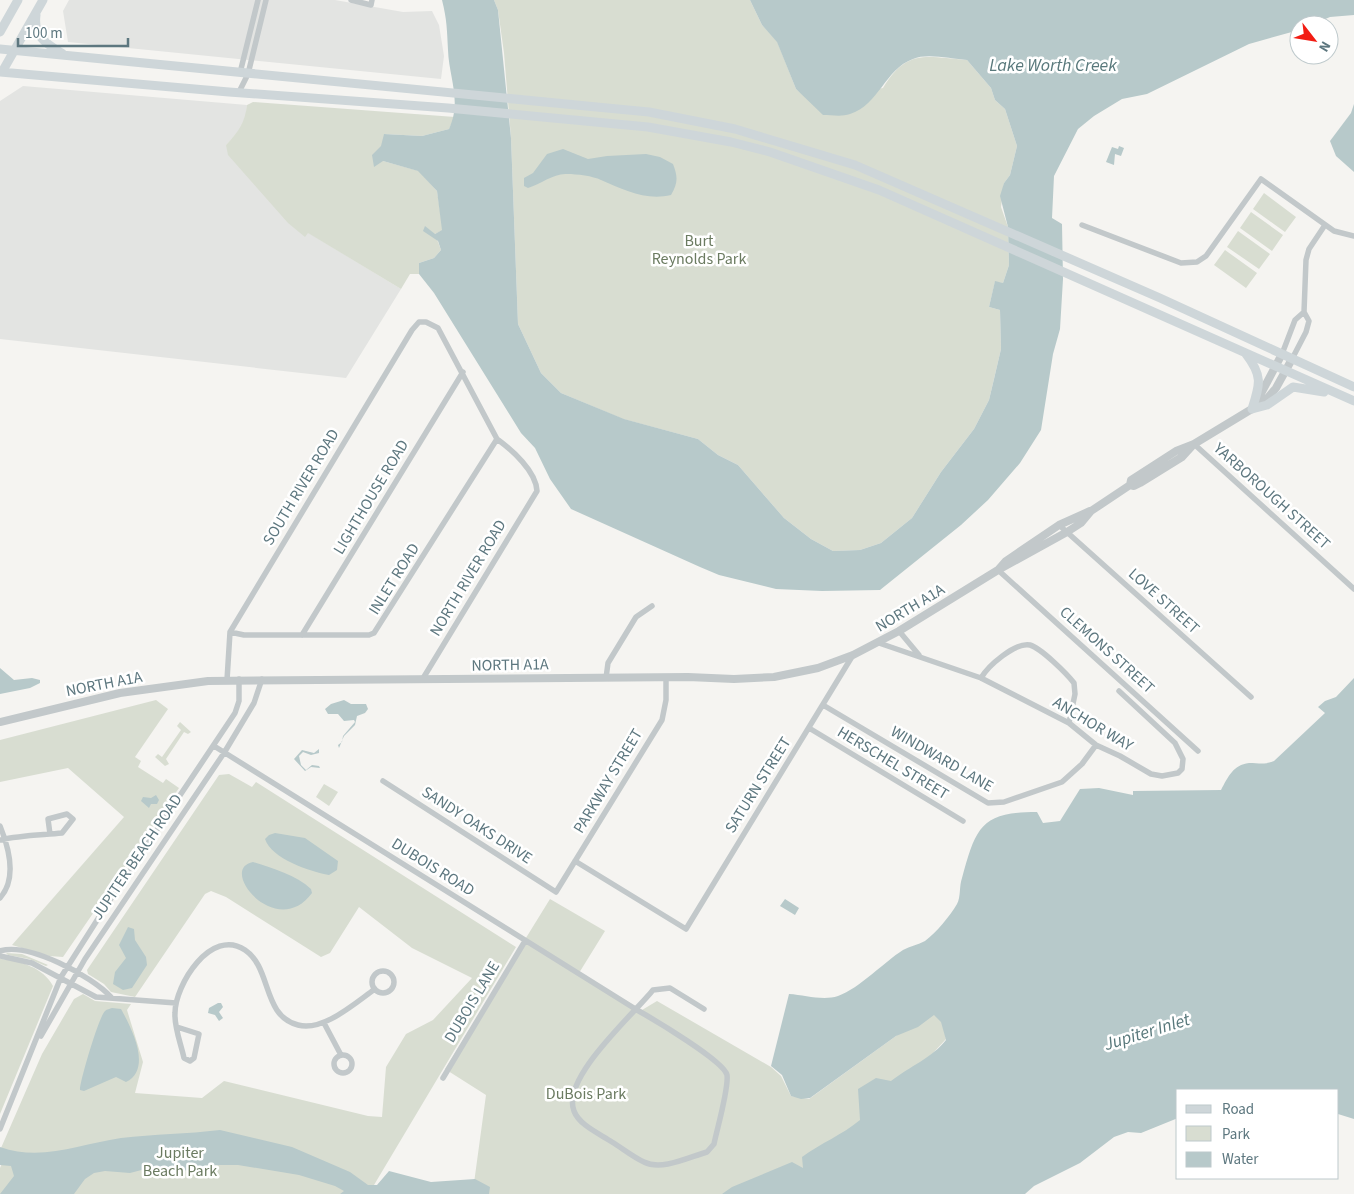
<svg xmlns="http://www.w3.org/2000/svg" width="1354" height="1194" font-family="'Source Sans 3',sans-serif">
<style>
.built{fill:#e3e4e2}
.green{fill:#d8ddd1}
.water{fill:#b7c9ca}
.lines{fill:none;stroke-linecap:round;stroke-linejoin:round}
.minor{stroke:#c2c8ca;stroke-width:5.5}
.tertiary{stroke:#c2c8ca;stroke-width:8}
.primary{stroke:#ced6d9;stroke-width:9}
.labels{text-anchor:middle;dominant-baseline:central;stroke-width:5;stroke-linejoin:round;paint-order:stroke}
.park-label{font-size:16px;fill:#6b7b61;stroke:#fff}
.street-label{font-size:16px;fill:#5d777f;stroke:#fff}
.water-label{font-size:18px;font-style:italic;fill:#58787b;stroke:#fff}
</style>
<rect width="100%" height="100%" fill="#f5f4f1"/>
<path class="built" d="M69,0H335L403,12L432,11L439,25L444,56L441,79L68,42L63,11Z
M23,86L247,105L246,117L240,130L226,145L299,227L401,289L346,378L0,339V101Z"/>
<path class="green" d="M494,0H750L762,25L777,41L796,89L810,101L883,88C907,48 926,57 967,60L991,88L995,100L1005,109L1017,146L1010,175L1004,183L1001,207L1008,227L1009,265L1003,283L995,282L989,307L1000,310L1001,349L989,400L974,429L941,472L912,518L881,543L860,550L833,551L811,539L784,518L738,465L718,455L698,439L623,419L561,393L541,373L518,324L511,138L504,53L498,10Z
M253,102L455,117L449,129L422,136L384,134L383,161L419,171L437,191L443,230L435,234L441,250L434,258L419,263V274H410L401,289L308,233L305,237L288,223L228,155L226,145C238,132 245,123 247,105Z
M1264,193L1296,217L1285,232L1253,209Z
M1251,212L1283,235L1272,251L1240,228Z
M1238,231L1270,254L1259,269L1227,247Z
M1225,250L1257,273L1246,288L1214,265Z
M156,700L168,709L135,757L141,761L138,767L163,783L166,779L179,788L63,957L49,956L12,945L124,817L68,768L0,782V740Z
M180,722L191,732L188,734L184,732L166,759L169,764L165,766L155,757L158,754L162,757L181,730L177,726Z
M229,774L252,787L256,782L516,947L374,1185H368L375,1190L425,1194H0V1168L7,1151L1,1148L42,1054L74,999L83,994L95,1001L131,1004L127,1010L143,1062L135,1093L202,1098L224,1081L368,1116L382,1117L386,1067L406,1034L433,1020L472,978L412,948L359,907L330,953L321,957L226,897L211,891L205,894L135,997L111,992L104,984L88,974L87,970L219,775Z
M324,784L338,792L329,806L316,797Z
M550,899L605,931L579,973L642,1010L657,1001L771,1067L781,1076L791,1096L809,1099L907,1028L934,1014L942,1021L946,1039L897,1092L804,1169L785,1194H459L474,1183L486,1095L445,1069Z
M6,953L22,954L48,965L46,966L29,959L8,955Z
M0,959C19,960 44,968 53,986L0,1114Z"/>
<path class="water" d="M442,0H494L498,10L511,138L518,324L541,373L561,393L624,419L698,439L718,455L738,465L784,518L811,539L833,551L860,550L881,543L912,518L941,472L974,429L989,400L994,379L1001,349L1000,310L989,307L995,281L1003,283L1009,265L1008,227L1000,196L1004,183L1010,175L1017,146L1005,109L995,100L991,88L967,60C951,59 927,53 913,59C885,69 879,105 850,114C842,117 831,115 823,115L796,89L777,42L762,25L750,0H1354V15L1330,17L1311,25H1299V30L1249,44L1147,94L1122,99L1094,116L1078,129L1054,176L1052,218L1062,224L1063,279L1060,329L1053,354L1041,430L1020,463L988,500L961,525L880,590L822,591L776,589L719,575L700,567L571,509L550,479L535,448L521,433L434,293L419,274V263L434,258L441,250L438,241L423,231L425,226L435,234L442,230L437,191L418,171L383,161L374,167L372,155L381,146L384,134L422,136L449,129C462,101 449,78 448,50C447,30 447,20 442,0Z
M1354,104V172L1336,156L1330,141L1351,113Z
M1119,146L1124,148L1121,156L1115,154L1114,165L1106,162L1112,147L1118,149Z
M563,149L588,159L607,156L646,154L660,157L673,164C678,177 678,183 671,195C646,201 624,190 601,180C593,176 577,174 567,174C554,173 541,184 528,188L524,186V178L533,173L547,154Z
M0,668L14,680L32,678L40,680V683L30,688L0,694Z
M1354,678V1119L1338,1114V1090H1178V1118L1141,1133L1128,1132L1114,1137L1080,1163L1034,1186L1025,1194H722L732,1187L792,1162L803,1168L802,1157C821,1143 842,1135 860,1120L858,1089L876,1078L891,1081C909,1067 933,1057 946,1040L941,1022L934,1015L918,1027L896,1036L810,1098L801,1099L791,1096L782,1075L771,1066L789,994C805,995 823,1001 838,996C860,988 884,962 903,950C910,946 918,945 925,941C936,933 950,916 957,904C961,897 959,886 962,878C976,827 981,812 1037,812L1043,823L1060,821L1080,789L1099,788L1133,795V791L1221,790C1228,777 1233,765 1249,763C1259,763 1265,765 1274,761L1325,713L1318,707L1325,701L1336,697Z
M344,700L351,704H366L368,709L365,713L357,716L355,725L344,736L339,748L338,745L342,742L343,736L355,722L354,720L344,721L338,714H328L325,709L331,704Z
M319,749V753L311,755L303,752L299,756L301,765L306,770L312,765L319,766L320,768L311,767L305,771L294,759L302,750L314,753Z
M156,795L159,800L157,804H151L149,808L141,801L143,797L151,798Z
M275,833L305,838L338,861L337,870L329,875C309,871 272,859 265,839L269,835Z
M253,862C272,868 296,875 311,889L312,893C277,941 217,869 253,862Z
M785,899L799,908L795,915L780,906Z
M128,927L134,929L135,940L146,957L147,965L132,988L123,990L113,984L115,972L126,958L119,945Z
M218,1003H221L223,1007L219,1012L223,1018L219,1021L215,1015L208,1013L209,1008Z
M112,1008L121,1009C131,1027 153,1069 126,1082L116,1077L84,1091L80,1090C79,1084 99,1016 105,1011C107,1009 110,1009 112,1008Z
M220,1130L292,1147L350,1172L368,1185H377L389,1171L431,1182L475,1179L490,1187L489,1194H340L344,1191L335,1186L299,1175L238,1165H208L191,1171L153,1167L130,1173L105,1171L94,1173L85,1179L74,1194H0L14,1176L11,1166L0,1165V1147C42,1162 79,1144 121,1138C154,1134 187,1134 220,1130Z"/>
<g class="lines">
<path class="minor" d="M351,0L371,5L372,0
M240,73L258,0
M239,92L248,74L266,0
M1082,225L1181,263L1197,262L1206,256L1261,179L1334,231L1354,236
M1282,354L1295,320L1304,312
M1292,359L1306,332L1309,321L1304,312L1306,260L1309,249L1325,225
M1194,444L1354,589
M1059,525L1251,697
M998,570L1198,751
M899,631L919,655
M230,632L244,635H369L374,633L497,439
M302,635L463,372
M879,643L981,678L1069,723L1096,745L1120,756L1151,774L1162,776L1178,773L1182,769L1183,759L1175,743L1119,691
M606,678L608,663L636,617L652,606
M981,678C988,666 1015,642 1030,645C1041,648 1067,674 1074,683L1075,694L1069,723
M227,680L230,632L412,330L419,322H426L438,328L497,439C512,450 536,471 537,491L422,680
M823,705L988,803L1004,802L1062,782L1082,764L1096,745
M809,728L963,821
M214,746L637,1010C653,1019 724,1061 727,1075C729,1088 717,1129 714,1144L707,1152C689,1157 662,1171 644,1162C633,1157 622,1148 612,1142C600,1134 579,1125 574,1111C561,1078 633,1015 653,990L670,988L704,1009
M383,781L556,892L662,720L666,700V678
M0,826C9,848 17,879 0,898
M0,840C20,835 42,835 62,833L73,819L67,814L48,819L50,834
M575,861L686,929L853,655
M0,951C28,942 92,976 111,997
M0,956L32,963L96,997L176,1003
M372 982a11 11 0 1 1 22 0a11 11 0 1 1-22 0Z
M324,1023L341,1055
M177,1027L199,1034L194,1058L190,1061L184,1058C181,1044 174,1027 175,1013C175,985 211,927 245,950C272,968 262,1016 298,1025C323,1032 355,1003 375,989
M41,1036L85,959L224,753L254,703L262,679
M334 1064a9 9 0 1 1 18 0a9 9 0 1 1-18 0Z
M443,1078L525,941
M0,1129L61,977L108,903L235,713L239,701V679"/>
<path class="tertiary" d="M1256,403L1282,354
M1130,485L1134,486L1140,483L1182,457L1192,446
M999,569L1006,561L1059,525L1090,511
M0,722L120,693L208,681L688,677L734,679L774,677L818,668L853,655L899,631L998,570L1067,532L1081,523L1091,511L1130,485L1131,480L1176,451L1194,444L1265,401L1276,388L1292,359"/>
<path class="primary" d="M36,15C33,37 47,44 63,54
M0,32L18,0
M0,49L607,108L649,112L735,129L855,165L1160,298L1354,387
M0,72L229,92L448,108L648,127L731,142L770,152L879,190L1354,401
M2,72L43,0
M1246,354C1263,376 1260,384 1252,409
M1252,409L1267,405L1293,387L1324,392"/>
</g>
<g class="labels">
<g class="park-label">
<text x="699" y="241">Burt<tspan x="699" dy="18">Reynolds Park</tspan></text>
<text x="586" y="1094">DuBois Park</text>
<text x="180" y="1153">Jupiter<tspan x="180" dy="18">Beach Park</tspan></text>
</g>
<g class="street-label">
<text transform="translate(301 487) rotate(-59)">SOUTH RIVER ROAD</text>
<text transform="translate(1272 496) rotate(42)">YARBOROUGH STREET</text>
<text transform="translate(371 497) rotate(-59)">LIGHTHOUSE ROAD</text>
<text transform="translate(468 578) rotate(-59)">NORTH RIVER ROAD</text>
<text transform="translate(394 579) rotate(-58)">INLET ROAD</text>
<text transform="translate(1164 601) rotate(42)">LOVE STREET</text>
<text transform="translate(910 608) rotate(-31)">NORTH A1A</text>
<text transform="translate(1107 650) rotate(42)">CLEMONS STREET</text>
<text transform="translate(510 665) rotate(-1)">NORTH A1A</text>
<text transform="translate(104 684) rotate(-11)">NORTH A1A</text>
<text transform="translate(1093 724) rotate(31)">ANCHOR WAY</text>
<text transform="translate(942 759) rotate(30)">WINDWARD LANE</text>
<text transform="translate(893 763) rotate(31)">HERSCHEL STREET</text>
<text transform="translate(608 781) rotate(-59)">PARKWAY STREET</text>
<text transform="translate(758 785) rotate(-58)">SATURN STREET</text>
<text transform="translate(477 825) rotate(33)">SANDY OAKS DRIVE</text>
<text transform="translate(137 857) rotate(-56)">JUPITER BEACH ROAD</text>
<text transform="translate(433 867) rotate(32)">DUBOIS ROAD</text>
<text transform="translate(472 1002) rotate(-59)">DUBOIS LANE</text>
</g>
<g class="water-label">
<text x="1053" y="65">Lake Worth Creek</text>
<text transform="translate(1147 1032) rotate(-17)">Jupiter Inlet</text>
</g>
</g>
<rect x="1176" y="1089" width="162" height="90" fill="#ffffff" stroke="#bec9cc"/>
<rect x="1186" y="1105" width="25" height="8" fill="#ced6d9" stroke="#bec9cc"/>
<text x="1222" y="1114" font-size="15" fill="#5d777f">Road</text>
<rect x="1186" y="1126" width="25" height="15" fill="#d8ddd1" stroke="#bec9cc"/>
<text x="1222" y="1139" font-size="15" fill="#5d777f">Park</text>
<rect x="1186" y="1152" width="25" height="15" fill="#b7c9ca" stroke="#bec9cc"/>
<text x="1222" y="1164" font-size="15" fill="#5d777f">Water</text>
<g transform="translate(1314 40) rotate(121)"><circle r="24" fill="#ffffff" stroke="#bec9cc"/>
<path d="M0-4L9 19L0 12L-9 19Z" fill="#f21c13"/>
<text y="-8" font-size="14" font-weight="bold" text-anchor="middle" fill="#5d777f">N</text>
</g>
<path d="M18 38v8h110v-8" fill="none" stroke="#5d777f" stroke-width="2.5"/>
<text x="25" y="38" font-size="15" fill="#5d777f" stroke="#ffffff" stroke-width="4" paint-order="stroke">100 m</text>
</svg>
